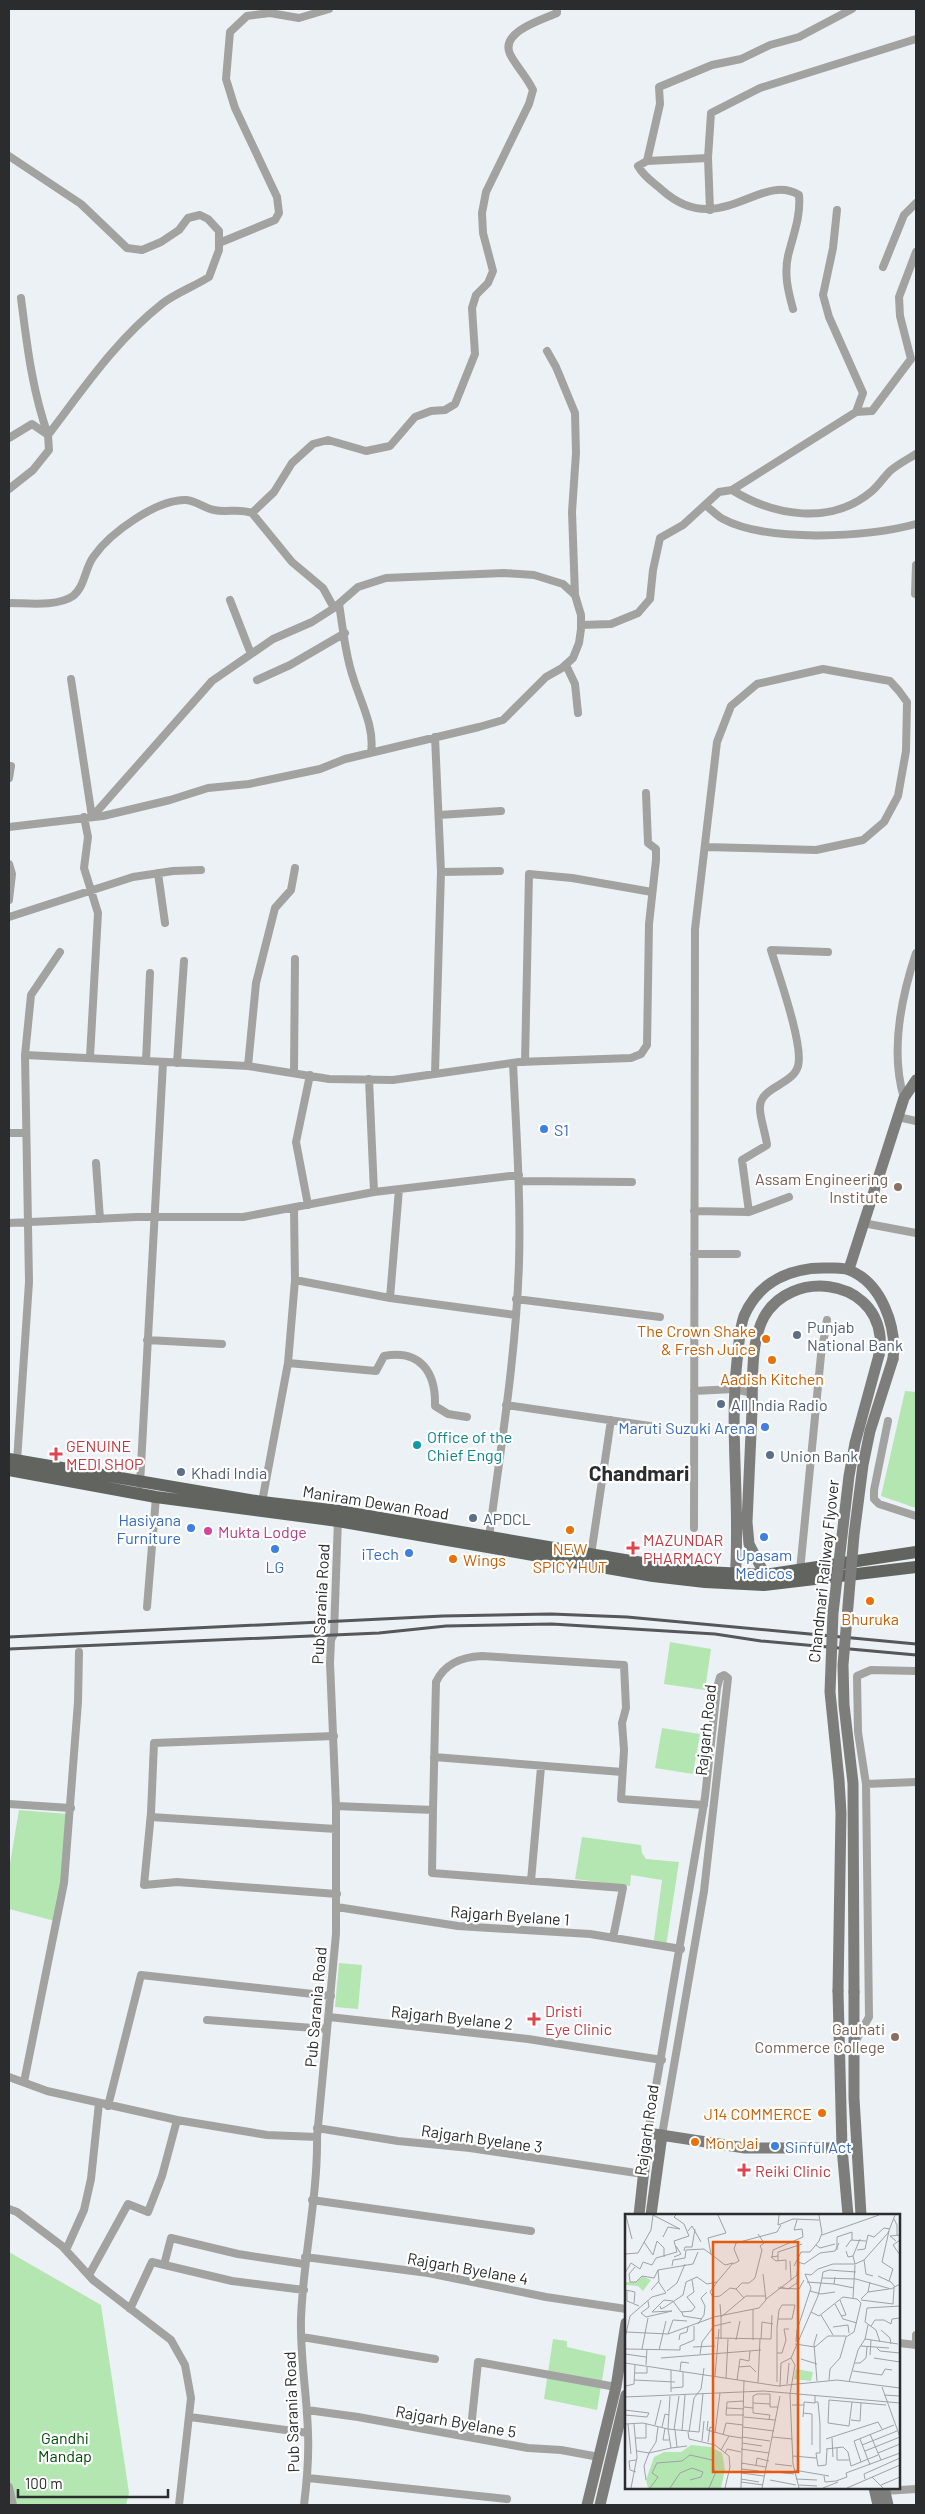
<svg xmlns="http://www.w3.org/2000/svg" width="925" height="2514" font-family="Barlow,sans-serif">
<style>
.green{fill:#b4e6b2}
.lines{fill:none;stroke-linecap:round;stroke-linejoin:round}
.street{stroke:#a2a3a1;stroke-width:8}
.secondary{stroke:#7d7e7b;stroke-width:11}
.primary{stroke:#626460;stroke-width:12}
.rail{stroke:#555759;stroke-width:3}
.secondary-bridge{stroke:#7d7e7b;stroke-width:11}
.shop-dot{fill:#3f7fe0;stroke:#fff;stroke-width:2}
.education-dot{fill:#8d6e63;stroke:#fff;stroke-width:2}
.service-dot{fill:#5c6f8a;stroke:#fff;stroke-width:2}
.food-dot{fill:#e8710a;stroke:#fff;stroke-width:2}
.culture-dot{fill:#0f9aa8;stroke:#fff;stroke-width:2}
.health-dot{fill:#e0444e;stroke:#fff;stroke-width:2}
.hotel-dot{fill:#d1479c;stroke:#fff;stroke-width:2}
.labels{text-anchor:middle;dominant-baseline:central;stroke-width:4.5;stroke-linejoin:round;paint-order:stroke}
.shop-label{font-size:16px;fill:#366cbe;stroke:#fff;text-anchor:end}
.education-label{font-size:16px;fill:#785e54;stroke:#fff;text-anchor:end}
.service-label{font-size:16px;fill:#4e5e75;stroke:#fff;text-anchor:start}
.food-label{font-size:16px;fill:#c56008;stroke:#fff}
.culture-label{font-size:16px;fill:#0d838f;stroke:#fff;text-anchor:start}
.health-label{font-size:16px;fill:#be3a42;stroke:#fff;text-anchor:start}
.street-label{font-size:16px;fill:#2a2c2d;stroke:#fff}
.hotel-label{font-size:16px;fill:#b23c85;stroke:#fff;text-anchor:start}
.park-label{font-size:16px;fill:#004d06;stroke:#fff}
.district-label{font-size:21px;font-weight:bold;fill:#2a2c2d;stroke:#fff}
.inset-road{fill:none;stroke:#9ea2a6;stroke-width:1}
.view{fill:#e8590c;fill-opacity:0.15;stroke:#e8590c;stroke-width:2.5}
.inset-edge{fill:none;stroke:#2a2c2d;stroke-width:2.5}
</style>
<rect width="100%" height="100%" fill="#ecf1f6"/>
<path class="green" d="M905,1391L916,1392V1508L881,1496Z
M670,1642L711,1649L705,1690L664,1684Z
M662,1728L700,1734L693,1774L655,1768Z
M19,1810L68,1814L61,1891L55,1921L9,1909V1869Z
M582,1837L641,1845L642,1853L646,1859L679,1862L666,1946L653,1947L662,1880L631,1875L630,1886L575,1879Z
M339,1963L362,1965L358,2009L335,2007Z
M9,2252L101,2305L129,2493L126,2505H9Z
M553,2339L567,2341V2347L606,2356L597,2410L544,2399Z"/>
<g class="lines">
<path class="street" d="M9,156L81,204L127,248L142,250L161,242L179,230L188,218L200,215L208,219L219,231V250L209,277C195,286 176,293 163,303C116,340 84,388 48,435
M708,158L647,161L638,166C644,177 653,182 662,190C719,241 760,171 799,195C801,217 793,235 788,256C784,274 788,291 793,309
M647,161L660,104L659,87L712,65L741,59L770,45L799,37L852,9
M710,210L708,158L711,113L760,88L916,39
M219,243L275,220L279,213L277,197L235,108L226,79L230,32L247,16L270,13L299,18L329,9
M883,267L904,215L916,203
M21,298C27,345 32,390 48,435
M856,412L872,411L911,359L900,316L899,297L916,252
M9,438L32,424L48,435L49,450L33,470L9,489
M732,490C774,516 831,526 872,491C879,485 884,477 890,471C898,464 908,459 916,454
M705,505C711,509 717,516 723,519C768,543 868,537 916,524
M252,513L274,492L292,463L313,444L328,440L366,451L390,446L415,417L431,411L445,410L455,404L475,354L472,308L476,295L488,283L493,271L483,233L482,213L486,192L529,104L533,90C527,77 516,66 510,54C500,32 541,20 557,13V9
M915,594L916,565
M230,600L251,654
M9,603C27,603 57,607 73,596C85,587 85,567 94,556C110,533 157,499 186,500C197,501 204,508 214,510C227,513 239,508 252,513L292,562L323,588L334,608
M339,604C343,628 345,654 353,677C360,701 375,727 371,752
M581,625L611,624L638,613L650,599L653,570L660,538L683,525L719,492L732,490L856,412L863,393L829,317L823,295L833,248L837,210
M566,665L575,684L578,713
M71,679L92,817L212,681L273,639L312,622L334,608L358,587L386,578L504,573L534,575L563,584L575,595
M257,680L290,665L345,633
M9,778L11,766
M439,815L501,811
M84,817L88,837L84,868L98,913L90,1057
M9,827L103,816L170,800L208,788L249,784L320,769L345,759L479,727L503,720L546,677L562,668L573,658L579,643L581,629V615L575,595L572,512L576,453L575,413L556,367L547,351
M9,864L12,874L9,900
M441,872L500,871
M158,873L165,923
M9,917L133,877L173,871L201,870
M25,1055L248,1066L329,1079L393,1080L519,1062L631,1058L641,1054L647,1045L649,924L656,860V849L648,843L646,793
M146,1061L150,973
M525,1062L529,874L572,878L652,892
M177,1063L184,961
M248,1066L256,983L275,908L291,890L295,868
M294,1072L295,959
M435,1073L441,872L435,737
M369,1079L374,1192
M904,1098C890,1052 901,998 916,953
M898,1117L916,1121
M9,1133H26
M96,1163L100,1219
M519,1181L632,1182
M308,1205L296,1142L310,1075
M294,1208L295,1280
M694,1211L749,1212L742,1160L767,1145C766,1135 759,1115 760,1107C760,1087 793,1085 798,1066C804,1046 778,973 771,950L828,952
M749,1212L789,1197
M9,1223L137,1217H243L374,1192L519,1175
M863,1223L916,1233
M694,1254H737
M390,1298L515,1315
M516,1299L660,1317
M147,1340L222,1344
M288,1363L376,1371L384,1356C421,1349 436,1373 435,1406L448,1414L467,1417
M694,1391L734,1389L752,1393
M506,1405L657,1427
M888,1421L874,1490V1499L879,1504L916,1516
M17,1461L29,1282L25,1055L31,995L60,952
M140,1484L163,1063
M262,1502L288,1363L295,1280L390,1298L399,1189
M694,1528L695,929L717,742L731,706L757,684L823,669L890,681L899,691L907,702L906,751L898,796L884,822L863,840L816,850L705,847
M489,1537C501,1446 516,1355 519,1263C521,1196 516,1129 513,1063
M591,1555L611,1420
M800,1571L821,1355L827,1320
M147,1607L156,1497
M334,1736L154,1743L151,1813L144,1885L177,1882L337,1894
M434,1757L622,1772
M866,1784L916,1782
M9,1804L71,1808
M336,1806L433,1810L436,1682C445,1663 462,1657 482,1656L624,1665L626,1708L622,1723L624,1750L621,1799L704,1805
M433,1810L432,1873L623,1888L613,1938
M151,1817L336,1829
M531,1881L541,1767
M337,1907L458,1926L590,1934L681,1949
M329,2017L528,2039L662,2060
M207,2020L327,2029
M855,2042L869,2017L866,1784L858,1732L857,1676L871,1670L916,1671
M9,2077L47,2091L177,2120
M24,2082L64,1883L78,1702L79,1652
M108,2106L141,1975L331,1996
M317,2128L398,2141L470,2148L643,2174
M648,2133L705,1797L717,1688L720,1677L724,1675L728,1678L727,1687L704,1891L662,2135
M312,2200L531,2231
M9,2209L17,2212L62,2246L93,2280L171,2340L185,2365L191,2398L179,2505
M66,2250L84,2210L91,2179L99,2103
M305,2257L428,2273L546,2297L626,2309
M164,2265L171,2238L238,2254L304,2264
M89,2275L128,2204L148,2212L162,2176L177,2120L267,2135L317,2137
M130,2309L152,2262L232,2281L304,2290
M302,2337L435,2359
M899,2343L916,2345
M916,2345V2335
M307,2410L358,2417L528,2448L561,2450L599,2457
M190,2417L308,2433
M470,2437L478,2362L616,2387
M308,2478L507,2499
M9,2487L13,2505
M884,2491L916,2489
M304,2505C307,2481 309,2457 308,2433C307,2395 300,2357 301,2319C303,2258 318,2197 317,2137L336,1934V1806L330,1663L331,1640L334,1634L338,1518"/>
<path class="secondary" d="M849,1269L904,1098L916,1080
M735,1581C741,1508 729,1434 737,1361C739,1346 739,1330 744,1316C759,1281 792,1267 827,1268C834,1268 843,1267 849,1270C882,1283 897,1327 893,1359
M765,1583V1575L749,1544L747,1522C749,1485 750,1448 752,1411C753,1382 750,1343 764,1317C790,1270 873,1277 880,1336C881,1342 879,1349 879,1355
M838,1991L842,2148L848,2215
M854,1992V2098L861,2215
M639,2215L648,2133L745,2148H856
M651,2215L662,2135
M874,2488L878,2505
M884,2488L888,2505
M587,2505L616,2387L626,2323
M600,2505L626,2395"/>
<path class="primary" d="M9,1459L262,1502L339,1511L654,1565L706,1572L765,1575L916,1552
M9,1470L156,1497L338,1521L653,1576L705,1582L764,1585L916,1567"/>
<path class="rail" d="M9,1637L443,1616L551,1614L627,1617L916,1644
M9,1649L379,1633L446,1626L552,1624L715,1634L761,1641L916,1655"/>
<path class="secondary-bridge" d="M838,1991L841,1813L839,1780L830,1692L833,1613L849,1476L855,1443L879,1355
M854,1992L853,1783L844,1705L843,1665L854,1535L863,1465L870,1431L893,1359"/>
</g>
<g class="shop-dot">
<circle cx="544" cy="1129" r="5"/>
<circle cx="765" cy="1427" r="5"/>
<circle cx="191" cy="1528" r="5"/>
<circle cx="764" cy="1537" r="5"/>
<circle cx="275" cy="1549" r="5"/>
<circle cx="409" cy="1553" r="5"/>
<circle cx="775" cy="2146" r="5"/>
</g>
<g class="education-dot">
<circle cx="898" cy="1187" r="5"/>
<circle cx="895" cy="2037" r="5"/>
</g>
<g class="service-dot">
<circle cx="797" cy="1335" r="5"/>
<circle cx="721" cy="1404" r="5"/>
<circle cx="770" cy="1455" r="5"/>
<circle cx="181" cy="1472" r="5"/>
<circle cx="473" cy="1518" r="5"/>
</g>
<g class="food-dot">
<circle cx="766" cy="1339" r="5"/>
<circle cx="772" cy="1360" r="5"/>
<circle cx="570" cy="1530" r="5"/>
<circle cx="453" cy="1559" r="5"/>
<circle cx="870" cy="1601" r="5"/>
<circle cx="822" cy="2113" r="5"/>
<circle cx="695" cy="2142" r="5"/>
</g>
<circle class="culture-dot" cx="417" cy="1445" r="5"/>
<g class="health-dot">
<path d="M53.5 1446.5h5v5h5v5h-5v5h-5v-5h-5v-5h5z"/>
<path d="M630.5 1540.5h5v5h5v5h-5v5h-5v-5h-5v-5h5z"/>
<path d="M531.5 2011.5h5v5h5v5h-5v5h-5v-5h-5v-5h5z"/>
<path d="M741.5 2162.5h5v5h5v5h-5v5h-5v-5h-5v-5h5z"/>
</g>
<circle class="hotel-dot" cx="208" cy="1531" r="5"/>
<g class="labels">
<g class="shop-label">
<text x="554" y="1129" text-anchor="start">S1</text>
<text x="755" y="1427">Maruti Suzuki Arena</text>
<text x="181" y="1519">Hasiyana<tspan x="181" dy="18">Furniture</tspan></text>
<text x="399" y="1553">iTech</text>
<text x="764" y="1554" text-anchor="middle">Upasam<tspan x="764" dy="18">Medicos</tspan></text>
<text x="275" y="1566" text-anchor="middle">LG</text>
<text x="785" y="2146" text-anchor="start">Sinful Act</text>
</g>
<g class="education-label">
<text x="888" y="1178">Assam Engineering<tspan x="888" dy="18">Institute</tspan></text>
<text x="885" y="2028">Gauhati<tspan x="885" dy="18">Commerce College</tspan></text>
</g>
<g class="service-label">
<text x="807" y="1326">Punjab<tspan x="807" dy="18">National Bank</tspan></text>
<text x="731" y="1404">All India Radio</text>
<text x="780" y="1455">Union Bank</text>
<text x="191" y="1472">Khadi India</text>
<text x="483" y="1518">APDCL</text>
</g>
<g class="food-label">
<text x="756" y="1330" text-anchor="end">The Crown Shake<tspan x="756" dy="18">&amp; Fresh Juice</tspan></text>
<text x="772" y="1378">Aadish Kitchen</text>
<text x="570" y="1548">NEW<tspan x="570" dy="18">SPICY HUT</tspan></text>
<text x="463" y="1559" text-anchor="start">Wings</text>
<text x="870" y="1618">Bhuruka</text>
<text x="812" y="2113" text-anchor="end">J14 COMMERCE</text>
<text x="705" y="2142" text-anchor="start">Mon Jai</text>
</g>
<g class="culture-label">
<text x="427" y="1436">Office of the<tspan x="427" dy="18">Chief Engg</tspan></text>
</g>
<g class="health-label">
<text x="66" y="1445">GENUINE<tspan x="66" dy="18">MEDI SHOP</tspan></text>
<text x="643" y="1539">MAZUNDAR<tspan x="643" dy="18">PHARMACY</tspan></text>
<text x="545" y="2010">Dristi<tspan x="545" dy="18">Eye Clinic</tspan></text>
<text x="755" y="2170">Reiki Clinic</text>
</g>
<g class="street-label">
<text transform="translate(376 1502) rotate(9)">Maniram Dewan Road</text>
<text transform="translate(823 1571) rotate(-84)">Chandmari Railway Flyover</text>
<text transform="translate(320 1604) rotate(-87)">Pub Sarania Road</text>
<text transform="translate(705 1730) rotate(-84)">Rajgarh Road</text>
<text transform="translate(510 1915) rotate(4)">Rajgarh Byelane 1</text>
<text transform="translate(315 2007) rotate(-85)">Pub Sarania Road</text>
<text transform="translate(452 2017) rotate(6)">Rajgarh Byelane 2</text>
<text transform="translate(646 2130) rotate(-82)">Rajgarh Road</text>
<text transform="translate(482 2138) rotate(8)">Rajgarh Byelane 3</text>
<text transform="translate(468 2268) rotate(10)">Rajgarh Byelane 4</text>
<text transform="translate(291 2412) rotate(-92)">Pub Sarania Road</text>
<text transform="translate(456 2421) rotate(10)">Rajgarh Byelane 5</text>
</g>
<g class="hotel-label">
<text x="218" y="1531">Mukta Lodge</text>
</g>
<g class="park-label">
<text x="65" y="2437">Gandhi<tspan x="65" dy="18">Mandap</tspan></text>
</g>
<g class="district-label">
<text x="639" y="1472">Chandmari</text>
</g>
</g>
<g transform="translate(625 2214)">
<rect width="275" height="275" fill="#ecf1f6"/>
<path d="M17,62L26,66L18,77L13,72L1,71V68H11ZM171,155L188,158L186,167L169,165ZM66,231L86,233L97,239L100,256L96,274H23L21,266L29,243L39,238H56Z" fill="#b4e6b2"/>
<path class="inset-road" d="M28,1L55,15L43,13L38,23M154,1L153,11L168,5L194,6M1,2L7,25M269,5L272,11V22M63,17L67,12L76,28M264,17L257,48L268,55L264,67M197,21L254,1M275,26L268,31L275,41M271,27L265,22L275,21M19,28L28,41L32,27L39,34V43M191,31L195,34L210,30M221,33L226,26L241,27M212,36V23L227,18V26M232,36L240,35L243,21L249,23L259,14L265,15M59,37L60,33H67L70,15M221,37L223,43L228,42L230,50L239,46M0,40L13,39L26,16L28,1M86,40L83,24L101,19L93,1M153,42L146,43L151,47L161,46V56M228,42L235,25M49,43L56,40L51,32M147,43L148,36L178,23L177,15L169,16L172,6M153,47V38L177,30M173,48L179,50L195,39L210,37L214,29M108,50L114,47L109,35L111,29L152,18L156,11M47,52L48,46L60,44L61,36L79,35L100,51L108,49L92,68M169,52L176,38H185L194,27L197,19L194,1M10,53L4,60L5,68H11L17,62L29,64L33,56M33,56L68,50L73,38M0,59L6,49L15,55L18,48L27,51L31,44L52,38L49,27L64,22L59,10L49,3L51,1M248,62L241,60L239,46L263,19L270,1M253,62L266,68L270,73M197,64L198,58L204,56L231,58M166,66L172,61L173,48M182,68L209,70L210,63M209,70L229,74M155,73L163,75L172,69L174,49M153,74L174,75L179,66M111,75L117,69H124L130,64L137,36L135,32L139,29L133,20M1,76L10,78L9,89M2,76V87L14,92M26,76L34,67L33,56M42,77L52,69L60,50M185,77L196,80L210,78M243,78L264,75M228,84L230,51M141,85L166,66L165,47M236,85L243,78L245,68M215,86L221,101L216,102M236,86L268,90L269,74M23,87L24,93L16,99L21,103L47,97L27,98L39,86L48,87L56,98L67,97L70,93L62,83L69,78L67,66M95,90L96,103L121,82H141M210,90L218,105L232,109M35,92L36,95L40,93L58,81L61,68L72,63L82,70L92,68L85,78L88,83L95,82L105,74L111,75L119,84M57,98L58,102L77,105M186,98L194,102L218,83L232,85L236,89L229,118L221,123L215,144L205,155L204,166M196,101L208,121M96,103V125M73,110L79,101L80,92L76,84L82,78M243,111L240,125L273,130M246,112L250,106H259L266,110L267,105L275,104M208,113L223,111L224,119M256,116L265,124L266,130M1,118L43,120L89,103L134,94L141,86L138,60M43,120L48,106L62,107M192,120L189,130L192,167M0,124L5,102L27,83L41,79L33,67M90,124L146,125L147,101M136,125L137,108L148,110M54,126L55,120L62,118L63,113M111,126L115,107M128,126V95M171,128L172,116L186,74L180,60L186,61L193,55L208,50H230M255,128L251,116L240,108L242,94L275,92M170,130L190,133L203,122H221M236,132L264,134M68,133L90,132M252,134L255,137L275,139M0,135L55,136V132L69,126V112M17,135L23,104M34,136L41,107M152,139H157L161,126L159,115H164M0,140L21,143M75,140L77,128L89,112L106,108M245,141L246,126M36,144L136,136M166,144L193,82L197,64L231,65L266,75L275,70M249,144L275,148M176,145L192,150M0,149L153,172L212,166L275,174M230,149H235L241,144L242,133M21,151L22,135M114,153L125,152L131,158M55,157L56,148L64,149M228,157L257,161L260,155L267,156M10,159H22V153M90,162L94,115M101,165L103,125M9,166L50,168M112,166L115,145L124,147L125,137M152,168V113L154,96L157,91H170L167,105H153M224,168L233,136L240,125M133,169L135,125M162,170L164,149M1,172L9,170L10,151M155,173L156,149L166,144L170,151L165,180L168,250L174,274M257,173L275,223M46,174L58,173V158M46,178V156M259,181L275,182M0,183L139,177L275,189M119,187L102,188L101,201H119M190,188H193L195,210V239H191L193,252L201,251L202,235M227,188L224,212L203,209L204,186L261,191M128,189L145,190M167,191H179L178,203M179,191V188L190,189V182M119,193L128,194V182L132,180H145V193H153M102,194L119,195M128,194V199L145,201L144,205M0,196L24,199L22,203L0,201M178,199L187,200V231M119,203L150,206M226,206L235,207L236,189M83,207L82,216L104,222M0,210L18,209L43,215L45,182M3,210L6,240M30,211L36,186M37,213L40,200L44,201M118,213L149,217M40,214L38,226H44M43,215L74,218L78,180M43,215L46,234L62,232M49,216L54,182M50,216L52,233M57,217L60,181M63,218L64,225L90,231L104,242L105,253L100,274M64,218L69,184L76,175L79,154M90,219L95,179M245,220L256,246M98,221L101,209L118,211M117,223L145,227M147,223L155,182M10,224H21V209M207,224L208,243M201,225L253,208L257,215M235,225L245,251M77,227L79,207M83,228L85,213L88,214M117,229L137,232M237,231L272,217M212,234V246H224M116,235L144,239M201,235L218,233L223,238L226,252L236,248M96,236L104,222L117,224M12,237L24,239L31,228L33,213M240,237L275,223M100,239L102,235L116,238M253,239L275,230M253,241L236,248L229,227L269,211M168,242L191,244M116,249L141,253M150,250L167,252M131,251L132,244L144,247M116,255L134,257M169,256L204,262M142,257L169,260M11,258L5,256L4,247L11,246M116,259L139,262M199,262L200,268L211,267L222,263L221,259L275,239M247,263L258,274M116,265L134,268M171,265L192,266M240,265L239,260L275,244M21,266L19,252L24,239L46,234M145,266L171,271M116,268L138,271M174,271L192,272M256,271L275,263M6,274L12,243L9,210M25,274L33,263L27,259L32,249L57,247L65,241L87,246L90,260L84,274M45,274L55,259L67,254L78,258L76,263L65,266M116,274L119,166M137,274L147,223L167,225M198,274L213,268M222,274L275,251"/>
<path class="view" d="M88,28H173V258H88Z"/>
<rect width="275" height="275" class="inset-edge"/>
</g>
<rect width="925" height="2514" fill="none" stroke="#2a2c2d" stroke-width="20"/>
<path d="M18 2489v8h150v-8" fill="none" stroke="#2a2c2d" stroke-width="2.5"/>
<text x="25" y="2489" font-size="15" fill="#2a2c2d" stroke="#ffffff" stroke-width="4" paint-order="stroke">100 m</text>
</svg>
